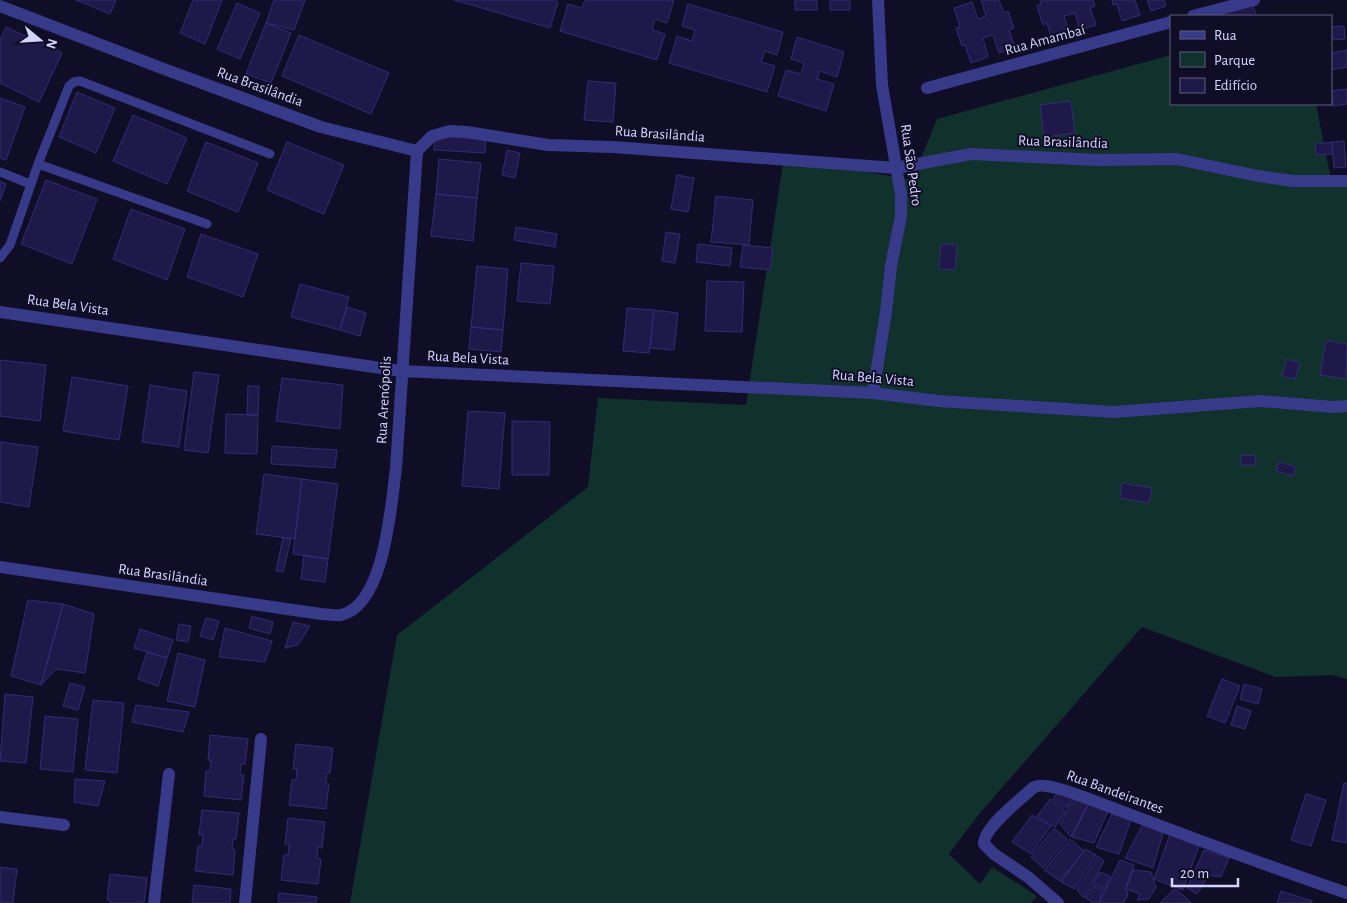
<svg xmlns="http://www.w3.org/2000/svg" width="1347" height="903" font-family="'Alegreya Sans',sans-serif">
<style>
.green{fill:#11312d}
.building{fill:#1f1949;stroke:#332a76}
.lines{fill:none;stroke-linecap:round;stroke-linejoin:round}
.service{stroke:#373a88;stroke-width:9}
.minor{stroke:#373a88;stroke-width:12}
.labels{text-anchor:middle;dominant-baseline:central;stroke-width:4;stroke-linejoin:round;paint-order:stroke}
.street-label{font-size:15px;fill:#d5d4ff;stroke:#100e27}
</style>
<rect width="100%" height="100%" fill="#100e27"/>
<path class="green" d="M1171,55V104H1316L1331,180L1347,182V679L1333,675L1275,677L1142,627L980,813L949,854L980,884L992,867L1037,896L1031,903H350L397,635L588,487L598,398L746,405L784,157L912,180L937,119Z"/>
<path class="building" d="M76,0H116L110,14Z
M193,0H222L205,44L180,33Z
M274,0H305L294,30L266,23Z
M454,0H550L558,2L550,28Z
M585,0H674L667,23L655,19L652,30L665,34L657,60L560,31L568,4L582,8Z
M795,0H817V10H795Z
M830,0H850V10H830Z
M981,0H999L1004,13L1008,11L1014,28L1009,30L1015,47L999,53L993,35L983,38L988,57L971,63L965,45L962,46L956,28L960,27L954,8L972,2L978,19L986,16Z
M1040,0H1093L1095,6L1090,8L1096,25L1080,30L1075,13L1064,16L1070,35L1052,41L1047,23L1043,25L1037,6L1041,4Z
M1112,0H1135L1140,15L1122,21L1117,4L1113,5Z
M1147,0H1164L1166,6L1151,11Z
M237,3L260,13L240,59L217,49Z
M688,4L783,32L777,55L765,51L761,62L775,66L767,92L669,63L677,36L692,41L695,30L682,26Z
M1253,5L1256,16H1214Z
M266,23L291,33L271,83L246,74Z
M1344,26L1345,39L1331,40V27Z
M6,27L62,53L39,102L0,83V40Z
M299,35L389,73L371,114L282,76Z
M797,37L844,52L837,77L820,71L817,79L834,84L826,111L778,96L786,70L801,74L804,63L791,59Z
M1347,50V67L1331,70V53Z
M588,81L616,83L613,122L584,120Z
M1347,89V104L1333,106L1331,91Z
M77,92L115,108L96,153L59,137Z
M0,98L25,107L6,160L0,158Z
M1071,101L1075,133L1044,137L1040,105Z
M133,115L187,138L167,184L113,161Z
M435,136L486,139L485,153L434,150Z
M1344,141L1346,167L1334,168L1332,142Z
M206,142L258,163L238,212L187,191Z
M287,142L344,165L324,214L267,190Z
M1332,142L1333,154L1316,155L1315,144Z
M507,150L520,153L515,178L502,175Z
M439,159L481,163L477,198L436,194Z
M677,175L694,178L688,212L671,209Z
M46,180L97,199L72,264L21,244Z
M0,181L6,184L0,201Z
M436,194L477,198L473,241L431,236Z
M716,196L753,200L749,245L711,242Z
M131,209L185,229L167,280L113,259Z
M516,227L557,234L555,247L514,240Z
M666,232L680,234L675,263L662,261Z
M201,234L258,254L243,297L187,277Z
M698,244L732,248L730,266L696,262Z
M941,244L957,245L955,270L939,269Z
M743,245L773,248L770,270L740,267Z
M521,263L554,266L550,304L517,301Z
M477,266L508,269L503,330L471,327Z
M707,281L744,282L742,332L705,331Z
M300,284L349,297L340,330L291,317Z
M347,307L366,313L360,336L340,330Z
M627,308L654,310L649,353L623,351Z
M654,310L678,313L674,350L650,348Z
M471,327L503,330L501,352L469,349Z
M1326,340L1347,344L1346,379L1320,375Z
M1287,359L1300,363L1295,379L1282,376Z
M0,360L46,365L40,421L0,416Z
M194,372L219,375L208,453L184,450Z
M72,377L128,386L119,440L63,431Z
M282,378L343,385L340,429L276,421Z
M150,385L187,391L179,447L142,442Z
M248,386H259L258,415H247Z
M468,411L505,413L499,489L462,486Z
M226,414L258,415L257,454L225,453Z
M512,421L550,422L549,475H512Z
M0,442L38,447L29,507L0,502Z
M272,446L337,450L335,468L271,464Z
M1241,455L1256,456L1255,465H1241Z
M1279,462L1296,467L1293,476L1276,471Z
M264,474L302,479L295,539L256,534Z
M302,479L338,484L328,559L293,554Z
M1122,483L1152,488L1149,503L1120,498Z
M283,538L291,539L283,572L276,571Z
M304,555L328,559L325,582L301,579Z
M28,600L63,604L41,685L11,676Z
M63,604L94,614L85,673L56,669L41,685Z
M252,616L273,622L270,634L249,628Z
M206,618L219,621L213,640L200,636Z
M293,622L310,626L298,645L285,648Z
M179,624L191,626L188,642L176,640Z
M225,628L272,641L265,662L219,657Z
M140,629L173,640L167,658L134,648Z
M147,652L167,658L158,686L138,679Z
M178,653L205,660L195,707L167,701Z
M1222,679L1240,686L1225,723L1207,716Z
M70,683L85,687L78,710L63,706Z
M1244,684L1262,689L1258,704L1240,699Z
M5,694L33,697L26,763L0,761Z
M93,700L124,703L117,773L85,770Z
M136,705L189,712L183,732L132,722Z
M1237,706L1251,711L1245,729L1231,725Z
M45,716L78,719L73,772L40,769Z
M210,735L248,739L245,764H241L240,775H244L241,800L204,796L206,771H210L211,761L208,760Z
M296,744L333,748L330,773H327L326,783L329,784L326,809L289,805L292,780H296L297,769H293Z
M75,779L105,781L98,806L74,802Z
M1344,783H1347V843L1332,840Z
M1058,792L1077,798L1064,807L1053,799Z
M1306,794L1326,800L1311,846L1291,840Z
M1050,799L1066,811L1055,827L1037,816Z
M1079,800L1088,804L1071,837L1060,824L1068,810L1066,807Z
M1089,804L1108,811L1094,843L1072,837Z
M202,810L239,813L236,839H233L232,849L235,850L233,875L195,871L198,846H202L203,835H199Z
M1112,814L1131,820L1119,854L1096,847Z
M1032,815L1051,826L1031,854L1012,842Z
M288,818L325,822L322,848L318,847L317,858L321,859L318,884L281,880L284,855H288L289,844H285Z
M1143,824L1163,833L1153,868L1125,858Z
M1054,828L1067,839L1043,868L1031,857Z
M1170,834L1199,846L1183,890L1154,879Z
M1070,839L1084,851L1060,881L1044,870Z
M1085,849L1096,855L1075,889L1061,882Z
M1204,850L1229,858L1221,877L1209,875L1197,894L1187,888Z
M1098,856L1104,861L1084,898L1077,890Z
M1120,860L1134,865L1125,890L1128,892L1127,897L1123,903H1099Z
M0,867L17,869L13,903L0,902Z
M1133,870L1151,872L1156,887L1149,899L1137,900L1140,894L1126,889Z
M1100,872L1110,876L1105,889L1093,884Z
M110,874L147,878L144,903H110L111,900H107Z
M194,885L231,889L230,903H192Z
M1093,886L1103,890L1099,903H1093L1086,898Z
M1173,890H1177L1192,903H1160Z
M1281,891L1312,901V903H1277Z
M279,893L317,897L316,903H278Z"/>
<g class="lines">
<path class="service" d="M38,164L69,86L74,82L80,81L270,154
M0,172L30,184
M0,258L10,245L38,164L207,224"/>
<path class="minor" d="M0,6L164,69L321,127L417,151
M1193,16L1254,0
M927,88L1171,22
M417,151L432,136L450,131L467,132L548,145L613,147L896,168L971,154L1098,160L1177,159L1258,176L1293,181H1347
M0,312L401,371L873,393L938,401L1114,412L1260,401L1333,407L1347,406
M873,393L886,312L891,266L901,216V195L882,85L878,0
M0,567L321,614C327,614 335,616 341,615C385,605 391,505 396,468L417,151
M0,817L64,825
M154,903L169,774
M245,903L261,739
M1058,903L1028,877L994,854L984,844C983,828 1022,798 1034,787C1046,781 1079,796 1092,800C1176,832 1261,864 1347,893"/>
</g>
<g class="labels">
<g class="street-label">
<text transform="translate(1045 40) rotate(-15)">Rua Amambaí</text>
<text transform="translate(260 87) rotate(20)">Rua Brasilândia</text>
<text transform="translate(660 134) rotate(4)">Rua Brasilândia</text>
<text transform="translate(1063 142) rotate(2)">Rua Brasilândia</text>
<text transform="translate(911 165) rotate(82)">Rua São Pedro</text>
<text transform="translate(68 305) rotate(8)">Rua Bela Vista</text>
<text transform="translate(468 358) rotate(3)">Rua Bela Vista</text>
<text transform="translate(873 378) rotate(5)">Rua Bela Vista</text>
<text transform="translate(384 400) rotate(-87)">Rua Arenópolis</text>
<text transform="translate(163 575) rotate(8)">Rua Brasilândia</text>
<text transform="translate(1115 792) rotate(20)">Rua Bandeirantes</text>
</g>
</g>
<rect x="1170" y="15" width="162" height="90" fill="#100e27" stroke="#5f5d7d"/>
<rect x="1180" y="31" width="25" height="8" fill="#373a88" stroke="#5f5d7d"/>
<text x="1214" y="40" font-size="15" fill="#d5d4ff">Rua</text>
<rect x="1180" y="52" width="25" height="15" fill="#11312d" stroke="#5f5d7d"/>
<text x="1214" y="65" font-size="15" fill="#d5d4ff">Parque</text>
<rect x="1180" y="78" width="25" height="15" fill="#1f1949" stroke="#5f5d7d"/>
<text x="1214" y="90" font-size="15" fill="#d5d4ff">Edifício</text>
<g transform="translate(40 40) rotate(108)" stroke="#100e27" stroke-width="4" paint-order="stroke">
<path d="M0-4L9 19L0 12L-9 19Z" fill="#d5d4ff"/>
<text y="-8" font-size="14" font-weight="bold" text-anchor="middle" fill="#d5d4ff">N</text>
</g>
<path d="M1172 878v8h66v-8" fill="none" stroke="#d5d4ff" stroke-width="2.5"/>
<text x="1180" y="878" font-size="15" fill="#d5d4ff" stroke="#100e27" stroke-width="4" paint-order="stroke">20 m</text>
</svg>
